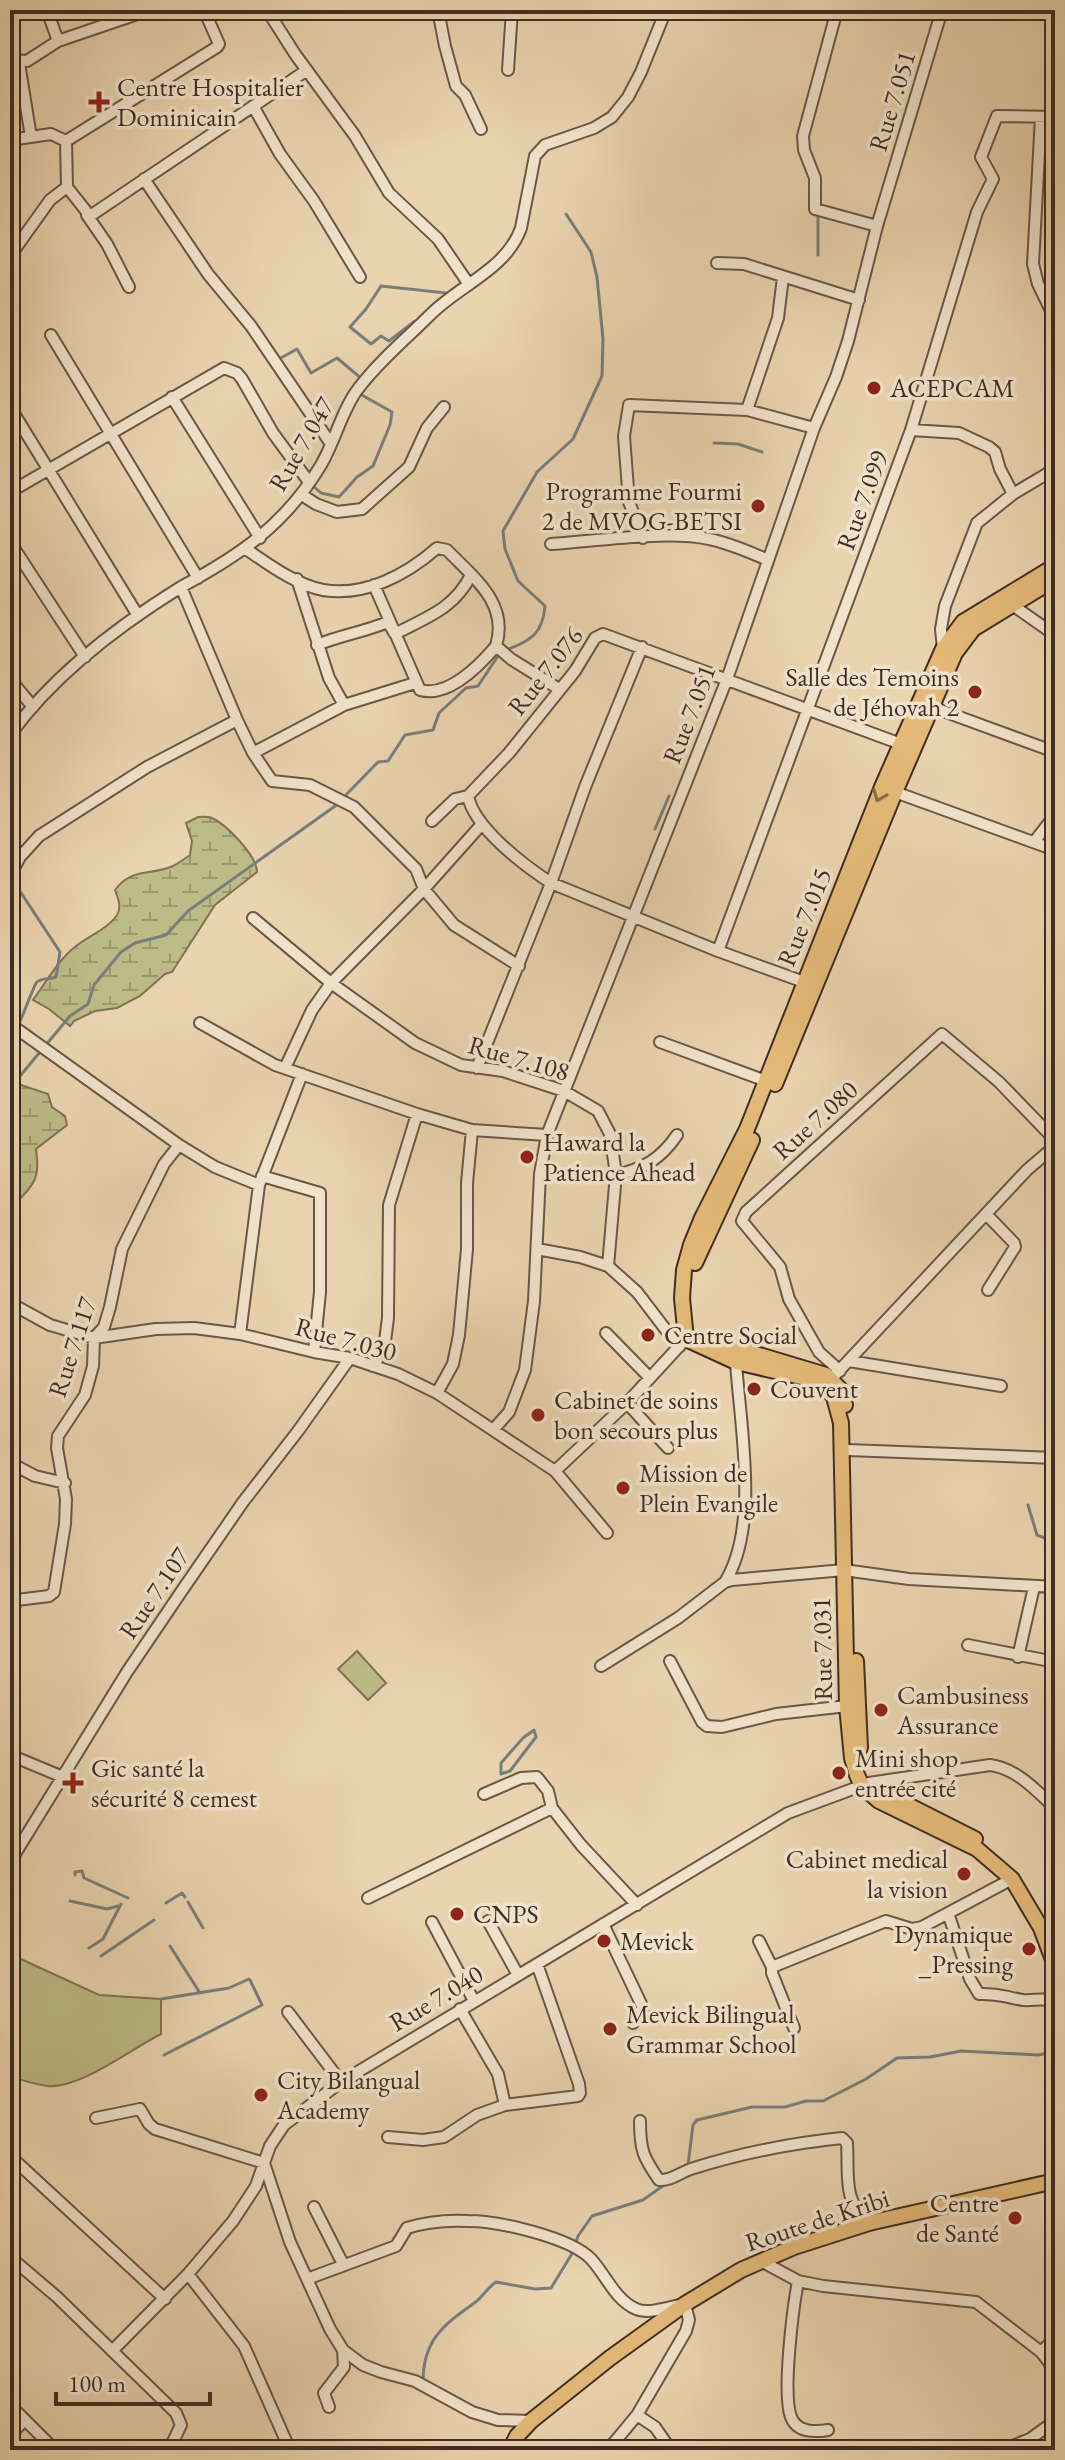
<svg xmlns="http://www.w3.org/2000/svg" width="1065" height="2460" font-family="'EB Garamond',serif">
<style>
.wetland{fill:url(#wetland-marsh);stroke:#7e7455;stroke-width:2}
.pitch{fill:#bdbb86;stroke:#7e7455;stroke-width:2}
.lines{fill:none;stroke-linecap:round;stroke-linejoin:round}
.stream{stroke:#787f7c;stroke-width:3}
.minor-casing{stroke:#6a5847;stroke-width:14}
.major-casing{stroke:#402e24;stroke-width:18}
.minor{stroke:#f1e3cb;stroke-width:10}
.major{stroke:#e5ba78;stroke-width:14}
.oneway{stroke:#8a6d4a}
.poi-dot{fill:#8f2418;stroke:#f1e3cb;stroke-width:3}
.labels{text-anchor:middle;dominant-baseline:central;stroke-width:7;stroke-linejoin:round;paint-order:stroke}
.poi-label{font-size:26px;fill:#402e24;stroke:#f1e3cb;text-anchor:start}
.street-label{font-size:26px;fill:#402e24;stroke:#f1e3cb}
</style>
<defs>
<pattern id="wetland-marsh" width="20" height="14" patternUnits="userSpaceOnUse" patternTransform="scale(2)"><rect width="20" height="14" fill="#bdbb86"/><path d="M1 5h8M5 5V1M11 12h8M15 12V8" fill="none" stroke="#9b986d"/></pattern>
</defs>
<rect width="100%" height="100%" fill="#ead4af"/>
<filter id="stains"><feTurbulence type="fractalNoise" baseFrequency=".0025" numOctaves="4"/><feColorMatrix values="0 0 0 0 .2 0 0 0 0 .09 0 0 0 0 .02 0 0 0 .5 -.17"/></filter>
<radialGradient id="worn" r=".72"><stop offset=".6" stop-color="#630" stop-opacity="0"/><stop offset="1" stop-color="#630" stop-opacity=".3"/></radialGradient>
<path class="wetland" d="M198,817C203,817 207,816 212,818C226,824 257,856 257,872L215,905L172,972L165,974L140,996L117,1008L95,1011L74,1021L70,1026L49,1009L33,1000C47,981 57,961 76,946C88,936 108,929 117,915C122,907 118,898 115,890C132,867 151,876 173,866C179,863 184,859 190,855L192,841L186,823Z
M10,1057L11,1072L18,1084L48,1094L52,1107L65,1116L67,1125L36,1149C37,1159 39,1171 34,1181C23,1202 3,1203 16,1231L10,1243Z"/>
<path class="pitch" d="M357,1651L386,1683L368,1700L338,1669Z
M10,1954L99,1995L161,1999V2034C131,2049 80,2089 47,2086C35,2084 22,2080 10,2077Z"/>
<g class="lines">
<path class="stream" d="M818,255V215
M415,321L389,341L381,336L371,344L350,327L366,309L381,286L446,293
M279,359L297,349L311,373L337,358L362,379
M714,443L738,444L762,452
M312,485L321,493L339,497L357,477L373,466L390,425L392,412L360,394
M506,650C531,641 543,633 545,606L518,581L505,549L503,531L537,472L573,439L602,376L603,339L597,277L591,252L566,214
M343,798L378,762L388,761L405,735L433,730L439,713L466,688L478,686L500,653
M655,829L669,796
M12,879L60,952L56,977C51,979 41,978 37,982C34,984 23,1017 18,1025
M10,1039L15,1032
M10,1088L70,1016L88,1004L94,985L121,952L135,943L166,935L188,911L338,804
M1053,1190H1055
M1028,1505L1037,1535L1055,1542
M534,1730L536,1737L510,1771L501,1774V1763L523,1738Z
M75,1875V1872L82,1871L84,1878L128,1898
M70,1901L107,1909L118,1906
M188,1902L203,1928
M166,1903L182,1893L185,1897
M170,1946L200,1993
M89,1948L103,1939L121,1904
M101,1956L154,1920
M161,1999L229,1988L249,1979
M164,2055L262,2005L250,1980
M688,2165L693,2125L697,2120L752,2107H785L806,2101H823L866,2079L897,2058L930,2057L961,2051L1038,2055L1055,2052
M575,2245L578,2236L592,2216L643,2200L667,2183
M423,2382C423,2341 442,2326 473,2304C482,2298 487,2288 496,2282L535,2289L551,2288L573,2252"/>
<defs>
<path id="minor" d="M47,10L58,41
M267,10L295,54L355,136L389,193L438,239L468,283
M438,10L445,46L456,86L465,95L481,129
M837,10L803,136L804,150L815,178V209L877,226
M10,60L27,61L58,41L149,10
M19,63L31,137
M508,70L512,10
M253,106L280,154L314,201L360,277
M1041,117L1033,264L1038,284L1055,319
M10,140L51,134L66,141
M66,141L67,187L90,216L307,70
M66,141L217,47L219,44L204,10
M144,179L208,274L251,326L331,444
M87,215L107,244L129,287
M10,256L50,200L67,187
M717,263L744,264L859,300
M51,335L198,578
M172,397L260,538
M10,407L137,614
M747,410L778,318L783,277
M911,430L959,433L989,447L995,452L1000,469L1013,494
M10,492L224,368L237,373L242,379L273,433L309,482
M302,495L316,504L337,512L362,509L409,467L427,428L444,407
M643,538L629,502L624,436L629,405L747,410L814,428
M10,542L85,657
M551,544C595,541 668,530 709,539C730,543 749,552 768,560
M246,549C268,564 296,585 323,590C365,597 406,575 437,548L447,550C474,578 509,603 496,646L511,659L559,689
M374,585L420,690C448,698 480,665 496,646
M1011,604L1055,635
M317,645C341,635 364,632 388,622L395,634C427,617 454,609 471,575
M943,649L941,629L945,606L977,523L1013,494L1055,469
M10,679L33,707
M344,705L415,683
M932,707L1055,752
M10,735C54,674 118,626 181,587
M253,753L344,705L329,678L297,579
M895,792L1055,850
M468,796C474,828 525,866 551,883L718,951L804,982
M432,821L455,799L468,796L509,753L575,671L595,638L603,634L901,744
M1034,842L1055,815
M10,876L20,857L39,836L147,767L237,720
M253,918L331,983L415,1043L461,1065L503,1071L564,1091L598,1111L610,1134L616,1174L608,1266L637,1292L679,1347
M718,951L911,430L977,212L993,179L981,157L997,116L1055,117
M519,966L454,925L424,889L416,869L354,807L310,785L272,781L253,753L237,720L181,587C240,555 285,525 321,465C334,443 343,408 358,389C378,362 406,339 430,315C458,286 507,269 521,228L535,156L545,145L594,128L612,117L628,97L641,72L666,10
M200,1023L275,1065L417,1114L472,1130L547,1135
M10,1024L179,1145L215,1167L259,1185
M660,1042L766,1081
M285,1068L312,1010L331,983L424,889L482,824
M477,1068L551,883L585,787L642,647
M616,1175C643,1169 661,1159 677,1135
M262,1176L320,1193V1292L314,1352
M986,1214L1014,1243L1015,1247L988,1290
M537,1249L580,1257L608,1266
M10,1303L50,1325L94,1338L156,1329L194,1328L240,1334L314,1352L350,1358L398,1374L437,1393L555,1471L607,1533
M606,1333L650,1378
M240,1334L259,1185L302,1074
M849,1361L1001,1386
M373,1366L384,1349L388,1318L389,1205L417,1114
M840,1371L819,1352L789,1299L780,1267L742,1221L746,1212L942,1034L999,1082L1055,1140
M835,1375L1027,1170L1055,1146
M437,1393L453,1364L459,1335L467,1249V1183L472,1130
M627,1403L668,1448
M493,1430L509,1412L525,1370L534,1301L540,1174L547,1135L727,679L814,428L836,377L848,341L877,226L942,10
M848,1450L1055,1458
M18,1467L35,1476L65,1483
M555,1471L627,1403L683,1342
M725,1582C760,1525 740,1427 736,1362
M10,1634L11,1615L17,1600L49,1596L54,1592L65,1524L66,1499L57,1448L58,1436L85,1395L93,1366L94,1338L104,1327L110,1307L122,1249L164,1164L179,1145
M968,1645L1055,1662
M1018,1657L1034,1587
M670,1661L702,1722L707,1726L722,1727L776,1714L847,1706
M601,1666L678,1618L725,1582L732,1580L844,1570L909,1579L1055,1587
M10,1755L63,1777
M484,1794L521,1778L537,1777L548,1791L552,1808
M10,1862L127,1672L181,1592L243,1502L298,1431L350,1358
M368,1898L552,1808L581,1845L637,1905
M948,1913L970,1979L979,1994C1001,1993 1003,1997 1023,2000C1035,2001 1044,1997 1055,2002
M488,1921L518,1975
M432,1922L474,2001
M603,1924L643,2008L633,2023
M759,1941L772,1967
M288,2012L341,2082
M794,2028L772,1973V1967L886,1921L912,1929L922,1927L1012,1879
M505,2105L578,2096L580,2093L579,2084L537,1964
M96,2118L140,2109L149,2124L155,2129L264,2163L290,2242L330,2329L343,2350L363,2365L381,2372L415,2381L472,2412L498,2420L531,2421
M640,2121C640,2150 643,2157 659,2180C672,2181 682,2171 694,2168C742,2153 793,2143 842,2138L847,2143C849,2175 842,2201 869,2223
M388,2137L423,2140L444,2137L477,2115L505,2105L498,2074L460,2009
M10,2156L165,2299
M314,2207L343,2264
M10,2257L57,2297L176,2413L181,2425L169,2450
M761,2261L798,2281L823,2286L976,2302L1041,2352L1055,2370
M188,2274L244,2346L290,2450
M307,2279L396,2246L407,2228C426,2222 448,2220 468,2221C498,2221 570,2237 591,2259C606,2275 615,2300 636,2309C649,2315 672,2306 685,2304L689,2320L686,2331L637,2415L655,2427L671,2450
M798,2281C793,2308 782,2393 791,2417C797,2433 816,2432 828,2430
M112,2351L188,2274L233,2221L256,2186L270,2146L284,2125L341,2082L788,1813L869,1783L990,1765C1016,1768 1037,1791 1055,1808
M1041,2352L1055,2338
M10,2405L55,2450
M329,2407L324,2393L344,2367L343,2350
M10,2435L24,2421
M608,2450L637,2415
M1002,2450L1030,2439L1055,2421"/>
<path id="major" d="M1055,566L963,622L943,649L882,787L747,1129L702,1218L691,1245L684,1270L682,1298L686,1339L736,1362L810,1379L827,1388L834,1397L841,1423L847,1706L852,1758L857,1775L862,1786L879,1801L977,1849L1012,1879L1041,1928L1055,1965
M775,1084L895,792L955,653L973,629L1055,579
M695,1263L752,1140
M709,1340L826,1375L842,1391L845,1405
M856,1661L860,1748
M890,1796L975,1839
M510,2450L517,2436L531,2421L610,2358L685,2304L741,2270L794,2247L869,2223L1055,2181"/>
</defs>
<use href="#minor" class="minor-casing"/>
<use href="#major" class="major-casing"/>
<use href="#minor" class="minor"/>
<use href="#major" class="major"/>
</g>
<defs><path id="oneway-chevron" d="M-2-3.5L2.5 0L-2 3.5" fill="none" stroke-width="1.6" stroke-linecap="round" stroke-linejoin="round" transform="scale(2)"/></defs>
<use class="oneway" href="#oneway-chevron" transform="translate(879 796) rotate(112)"/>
<g class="poi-dot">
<path d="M95 90h8v8h8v8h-8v8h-8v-8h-8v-8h8z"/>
<circle cx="874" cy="388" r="8"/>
<circle cx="758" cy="506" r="8"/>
<circle cx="975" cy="692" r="8"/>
<circle cx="527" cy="1157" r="8"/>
<circle cx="648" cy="1335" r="8"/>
<circle cx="754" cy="1389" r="8"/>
<circle cx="538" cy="1415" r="8"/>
<circle cx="623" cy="1488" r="8"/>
<circle cx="881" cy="1710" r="8"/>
<circle cx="839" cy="1773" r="8"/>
<path d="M69 1771h8v8h8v8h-8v8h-8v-8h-8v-8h8z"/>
<circle cx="964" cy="1874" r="8"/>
<circle cx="457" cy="1914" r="8"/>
<circle cx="604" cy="1941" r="8"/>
<circle cx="1029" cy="1949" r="8"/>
<circle cx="610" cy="2029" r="8"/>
<circle cx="261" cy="2095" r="8"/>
<circle cx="1015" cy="2218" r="8"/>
</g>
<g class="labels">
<g class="poi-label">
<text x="117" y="87">Centre Hospitalier<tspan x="117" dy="30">Dominicain</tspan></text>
<text x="890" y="388">ACEPCAM</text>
<text x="742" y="491" text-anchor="end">Programme Fourmi<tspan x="742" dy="30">2 de MVOG-BETSI</tspan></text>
<text x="959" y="677" text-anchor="end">Salle des Temoins<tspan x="959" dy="30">de Jéhovah 2</tspan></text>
<text x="543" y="1142">Haward la<tspan x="543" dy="30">Patience Ahead</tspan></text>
<text x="664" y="1335">Centre Social</text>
<text x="770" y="1389">Couvent</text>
<text x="554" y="1400">Cabinet de soins<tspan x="554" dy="30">bon secours plus</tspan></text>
<text x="639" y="1473">Mission de<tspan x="639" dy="30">Plein Evangile</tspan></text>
<text x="897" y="1695">Cambusiness<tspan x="897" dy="30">Assurance</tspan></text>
<text x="855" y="1758">Mini shop<tspan x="855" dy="30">entrée cité</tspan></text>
<text x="91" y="1768">Gic santé la<tspan x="91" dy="30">sécurité 8 cemest</tspan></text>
<text x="948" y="1859" text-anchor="end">Cabinet medical<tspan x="948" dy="30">la vision</tspan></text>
<text x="473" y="1914">CNPS</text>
<text x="1013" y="1934" text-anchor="end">Dynamique<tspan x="1013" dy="30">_Pressing</tspan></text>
<text x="620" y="1941">Mevick</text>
<text x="626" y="2014">Mevick Bilingual<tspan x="626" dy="30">Grammar School</tspan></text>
<text x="277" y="2080">City Bilangual<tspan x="277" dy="30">Academy</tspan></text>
<text x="999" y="2203" text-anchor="end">Centre<tspan x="999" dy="30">de Santé</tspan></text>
</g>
<g class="street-label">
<text transform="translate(892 101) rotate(-73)">Rue 7.051</text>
<text transform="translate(301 444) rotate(-60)">Rue 7.047</text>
<text transform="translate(862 500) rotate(-70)">Rue 7.099</text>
<text transform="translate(545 671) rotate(-52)">Rue 7.076</text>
<text transform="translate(689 714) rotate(-69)">Rue 7.051</text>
<text transform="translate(804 917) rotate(-68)">Rue 7.015</text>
<text transform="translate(519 1058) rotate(16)">Rue 7.108</text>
<text transform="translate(815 1120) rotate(-42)">Rue 7.080</text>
<text transform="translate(346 1339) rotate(15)">Rue 7.030</text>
<text transform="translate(72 1347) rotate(-72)">Rue 7.117</text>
<text transform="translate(154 1593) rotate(-56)">Rue 7.107</text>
<text transform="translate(822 1649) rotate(-91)">Rue 7.031</text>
<text transform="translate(436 1998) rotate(-31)">Rue 7.040</text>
<text transform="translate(817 2220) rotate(-18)">Route de Kribi</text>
</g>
</g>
<rect width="1065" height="2460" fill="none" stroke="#ead4af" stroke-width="40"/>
<rect x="12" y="12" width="1041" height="2436" fill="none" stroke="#402e24" stroke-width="4"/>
<rect x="20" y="20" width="1025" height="2420" fill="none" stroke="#402e24" stroke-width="2"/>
<path d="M56 2392v12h154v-12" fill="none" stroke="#402e24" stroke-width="4"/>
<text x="68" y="2392" font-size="24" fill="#402e24" stroke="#f1e3cb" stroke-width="6" paint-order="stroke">100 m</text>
<rect width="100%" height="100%" filter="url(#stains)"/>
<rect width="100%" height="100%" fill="url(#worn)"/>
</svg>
